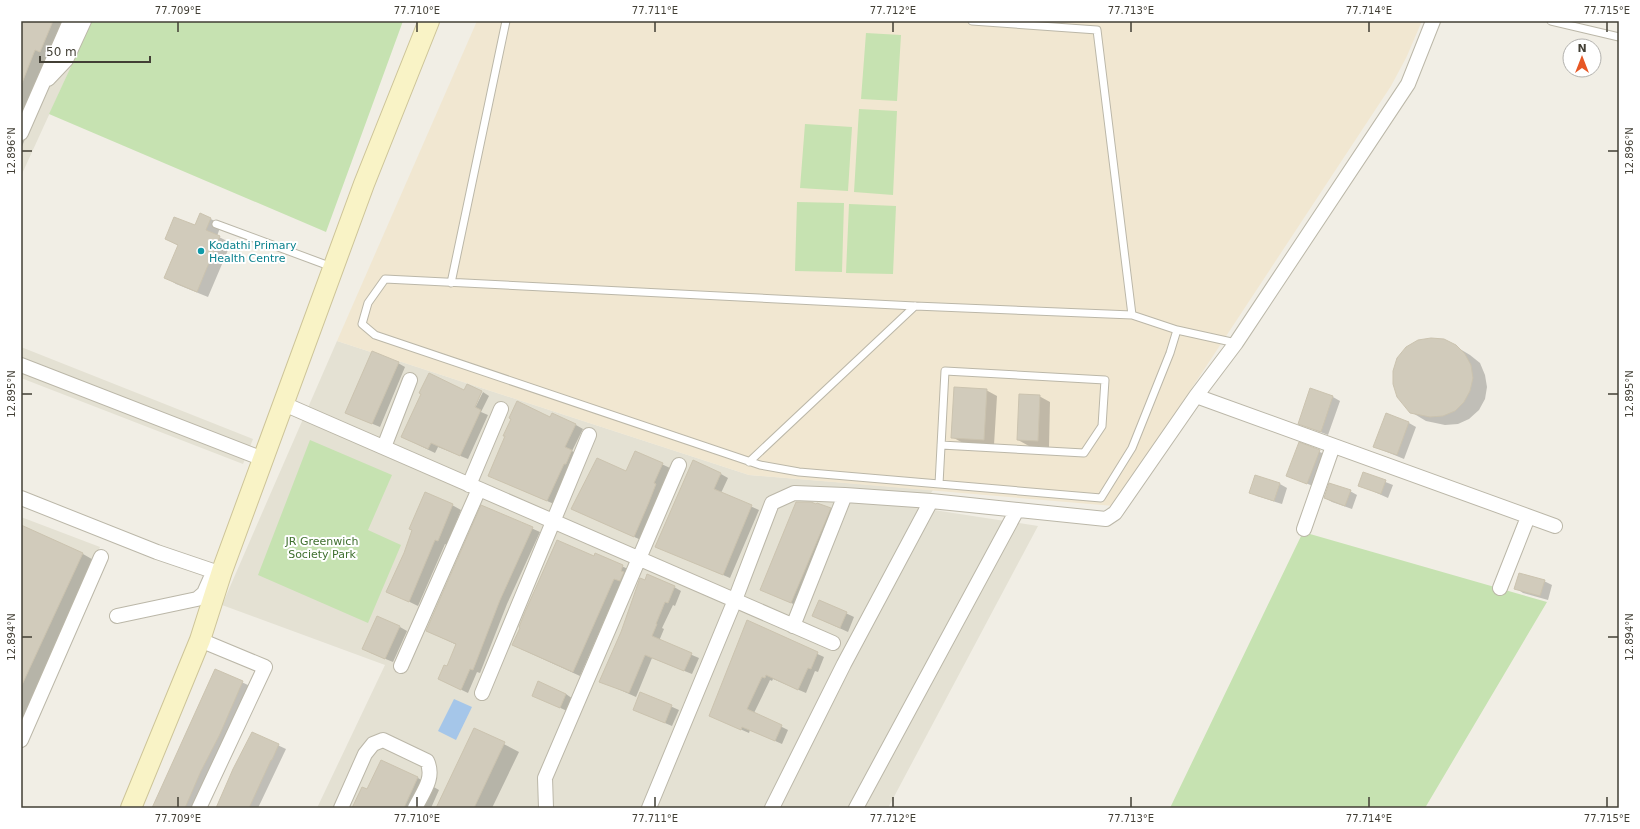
<svg xmlns="http://www.w3.org/2000/svg" width="1640" height="829" font-family="'DejaVu Sans',sans-serif">
<style>
.residential{fill:#e4e1d3}
.commercial{fill:#f1e7d1}
.green{fill:#c6e2b1}
.water{fill:#a5c6e9}
.shadow{fill:#0003}
.building{fill:#d1cbbb;stroke:#cbc3af}
.lines{fill:none;stroke-linecap:round;stroke-linejoin:round}
.lane-casing{stroke:#bbb7a8;stroke-width:9}
.street-casing{stroke:#bbb7a8;stroke-width:16}
.secondary-casing{stroke:#cdc498;stroke-width:22}
.lane{stroke:#fff;stroke-width:7}
.street{stroke:#fff;stroke-width:14}
.secondary{stroke:#f9f3c6;stroke-width:20}
.ticks{fill:none;stroke:#423f35;stroke-width:1.5}
.culture-dot{fill:#0f9aa8;stroke:#fff;stroke-width:1.5}
.labels{text-anchor:middle;dominant-baseline:central;stroke-width:4;stroke-linejoin:round;paint-order:stroke}
.culture-label{font-size:11px;fill:#0d838f;stroke:#fff;text-anchor:start}
.park-label{font-size:11px;fill:#3f6f2e;stroke:#fff}
.neatline{fill:none;stroke:#423f35;stroke-width:1.5}
.ticks-label{font-size:10px;text-anchor:middle;fill:#423f35}
</style>
<rect width="100%" height="100%" fill="#f1eee5"/>
<path class="residential" d="M21,21H92L21,176Z
M337,341L749,475L933,490L921,508L1038,526L888,808H317L385,665L222,605Z
M21,347L253,439L243,464L21,378Z
M21,517L100,547L21,729Z"/>
<path class="commercial" d="M477,21H1422L1406,58L1391,86L1114,506L749,475L337,341Z"/>
<path class="green" d="M92,21H403L326,232L49,114Z
M866,33L901,35L897,101L861,99Z
M859,109L897,111L893,195L854,192Z
M805,124L852,127L848,191L800,188Z
M797,202L844,203L842,272L795,271Z
M849,204L896,206L893,274L846,273Z
M310,440L392,475L368,530L401,545L368,623L258,575Z
M1303,532L1547,602L1425,808H1170Z"/>
<path class="water" d="M454,699L472,707L456,740L438,731Z"/>
<path class="shadow" d="M21,21H82L56,62L21,149Z
M211,219L221,225L217,236L231,243L208,297L176,284L165,277L179,246L166,239Z
M1455,346L1470,355L1480,363L1485,375L1487,387L1485,399L1479,410L1469,419L1458,424L1445,425L1426,421L1411,412Z
M398,363L405,367L380,427L354,416Z
M986,390L997,396L994,445L963,443L952,437Z
M483,392L489,396L481,412L488,415L468,459L438,447L435,453L402,437L472,411L473,412Z
M1039,396L1050,402L1049,447L1029,446L1018,440Z
M1333,397L1340,401L1328,435L1300,424Z
M550,418L576,425L583,429L572,451L579,455L554,504L496,479L506,436L512,419Z
M1409,423L1416,427L1404,459L1375,447Z
M1300,444L1327,455L1315,487L1287,475Z
M636,452L670,468L661,488L663,489L641,540L579,512L627,472Z
M1363,473L1393,485L1388,498L1359,485Z
M721,474L728,478L721,493L759,510L730,578L656,546Z
M1280,484L1287,488L1282,504L1257,496L1250,492Z
M1350,491L1357,495L1352,509L1332,502L1325,498Z
M452,505L461,510L447,545L445,544L418,606L387,591Z
M482,506L540,532L507,604L480,673L477,672L468,693L439,679L447,668L457,645L427,631Z
M830,509L837,513L798,606L768,593Z
M21,526L83,554L104,566L21,747Z
M596,554L630,570L627,585L621,582L580,676L521,649Z
M1544,581L1552,585L1548,600L1523,593L1516,588Z
M674,587L681,591L675,606L673,605L662,628L664,629L659,641L699,658L692,674L652,658L636,697L600,681Z
M820,601L854,617L848,632L813,616Z
M748,622L824,657L818,672L815,671L806,693L773,679L772,681L770,680L754,713L788,730L782,744L750,730L749,733L717,719Z
M400,627L407,631L393,662L371,653Z
M216,670L250,686L194,808H153Z
M641,693L679,710L672,726L641,713Z
M566,694L573,699L567,711L533,695Z
M475,729L519,752L492,808H437Z
M252,733L286,749L258,808H217Z
M381,761L418,778L439,790L431,808H353L368,791Z"/>
<path class="building" d="M21,21H53L40,52L35,50L22,83Z
M200,213L211,218L206,230L220,236L197,292L164,278L178,245L165,239L174,217L195,225Z
M1431,338L1444,339L1456,345L1465,354L1471,365L1473,378L1470,391L1464,402L1455,411L1443,416L1430,417L1410,413L1397,397L1393,384V371L1397,358L1406,347L1418,340Z
M372,351L399,362L372,424L345,413Z
M429,373L464,390L467,384L482,391L475,407L481,410L460,456L431,443L428,449L401,437L421,394L419,393Z
M954,387L987,389L984,440L951,438Z
M1310,388L1333,396L1321,432L1298,424Z
M1019,394L1040,395L1038,441L1017,440Z
M517,401L550,417L552,413L576,424L565,447L572,450L566,464H564L547,501L488,476L505,436H503L511,419L509,418Z
M1386,413L1409,422L1397,455L1373,447Z
M1299,442L1320,450L1307,484L1286,476Z
M635,451L663,463L654,483L656,484L649,502L634,537L571,509L597,458L626,471Z
M693,460L721,473L714,489L752,505L723,575L655,547Z
M1363,472L1386,480L1381,494L1358,486Z
M1255,475L1280,483L1274,501L1249,493Z
M1329,483L1351,490L1345,506L1324,498Z
M425,492L453,504L438,541L435,540L409,602L386,592L404,553L412,530L409,529Z
M796,502H811L816,504L817,503L831,508L791,603L760,590Z
M481,505L533,527L500,600L473,670L470,669L461,690L438,679L444,665L447,666L456,644L426,631Z
M21,525L83,553L21,687Z
M557,540L594,556L595,553L623,565L621,571L624,572L620,581L614,579L573,672L512,645L520,628L519,627L525,612Z
M1519,573L1545,580L1540,596L1514,589Z
M647,574L675,586L668,603L665,602L656,624H657L652,636L692,653L684,671L645,655L629,693L599,682L621,632L640,578L645,580Z
M819,600L847,612L840,628L812,616Z
M377,616L400,626L385,659L362,649Z
M747,620L818,652L811,669L808,668L798,690L766,675L765,678L762,677L747,709L782,725L775,741L742,727L741,730L709,716Z
M215,669L243,681L220,734L201,771L185,808H152Z
M538,681L566,694L560,708L532,696Z
M640,692L672,705L665,723L633,710Z
M474,728L505,742L474,808H436Z
M252,732L279,744L272,760H271L249,808H216L233,769Z
M381,760L418,777L404,808H352L362,787L367,789Z"/>
<g class="lines">
<defs>
<path id="lane" d="M972,21L1097,30L1132,315
M1551,21L1619,37
M216,224L332,267
M385,279L915,306L1132,315L1177,330L1170,353L1132,448L1101,498L799,472L760,465L375,335L362,324L368,303Z
M451,283L506,21
M1177,330L1236,343
M749,462L915,306
M939,484L945,371L1105,380L1102,426L1084,453L941,445"/>
<path id="street" d="M48,79L66,60L84,21
M21,133L70,21
M21,365L263,459
M1196,396L1555,526
M284,404L833,643
M384,447L410,380
M469,485L501,409
M21,498L157,552L213,571
M1304,529L1333,446
M1500,588L1528,517
M117,616L197,599L204,593L212,575
M793,626L845,495
M401,666L479,489
M482,693L589,435
M21,740L101,557
M199,808L265,667L200,640
M341,808L365,754L373,744L383,740L427,761C435,778 423,792 415,808
M546,808L545,778L679,465
M649,808L735,600L772,503L794,493L845,495L931,501L1106,519L1115,513L1196,396L1236,343L1408,84L1433,21
M772,808L844,664L931,501
M856,808L1017,510"/>
<path id="secondary" d="M131,808L200,640L222,571L364,184L429,21"/>
</defs>
<use href="#lane" class="lane-casing"/>
<use href="#street" class="street-casing"/>
<use href="#secondary" class="secondary-casing"/>
<use href="#lane" class="lane"/>
<use href="#street" class="street"/>
<use href="#secondary" class="secondary"/>
</g>
<path class="ticks" d="M178,22V32M417,22V32M655,22V32M893,22V32M1131,22V32M1369,22V32M1607,22V32M22,151H32M1608,151H1618M22,394H32M1608,394H1618M22,637H32M1608,637H1618M178,797V807M417,797V807M655,797V807M893,797V807M1131,797V807M1369,797V807M1607,797V807"/>
<circle class="culture-dot" cx="201" cy="251" r="4"/>
<g class="labels">
<g class="culture-label">
<text x="209" y="245">Kodathi Primary<tspan x="209" dy="13">Health Centre</tspan></text>
</g>
<g class="park-label">
<text x="322" y="541">JR Greenwich<tspan x="322" dy="13">Society Park</tspan></text>
</g>
</g>
<rect width="1640" height="829" fill="none" stroke="#ffffff" stroke-width="44"/>
<g transform="translate(1582 58)"><circle r="19" fill="#ffffff" stroke="#b3b2ae"/>
<path d="M0-3L7 15L0 10L-7 15Z" fill="#e75725"/>
<text y="-6" font-size="11" font-weight="bold" text-anchor="middle" fill="#423f35">N</text>
</g>
<path d="M40 56v6h110v-6" fill="none" stroke="#423f35" stroke-width="2"/>
<text x="46" y="56" font-size="12" fill="#423f35" stroke="#ffffff" stroke-width="3" paint-order="stroke">50 m</text>
<rect x="22" y="22" width="1596" height="785" class="neatline"/>
<g class="ticks-label">
<text x="178" y="14">77.709°E</text>
<text x="417" y="14">77.710°E</text>
<text x="655" y="14">77.711°E</text>
<text x="893" y="14">77.712°E</text>
<text x="1131" y="14">77.713°E</text>
<text x="1369" y="14">77.714°E</text>
<text x="1607" y="14">77.715°E</text>
<text transform="translate(11 151) rotate(-90)" y="4">12.896°N</text>
<text transform="translate(1629 151) rotate(-90)" y="4">12.896°N</text>
<text transform="translate(11 394) rotate(-90)" y="4">12.895°N</text>
<text transform="translate(1629 394) rotate(-90)" y="4">12.895°N</text>
<text transform="translate(11 637) rotate(-90)" y="4">12.894°N</text>
<text transform="translate(1629 637) rotate(-90)" y="4">12.894°N</text>
<text x="178" y="822">77.709°E</text>
<text x="417" y="822">77.710°E</text>
<text x="655" y="822">77.711°E</text>
<text x="893" y="822">77.712°E</text>
<text x="1131" y="822">77.713°E</text>
<text x="1369" y="822">77.714°E</text>
<text x="1607" y="822">77.715°E</text>
</g>
</svg>
